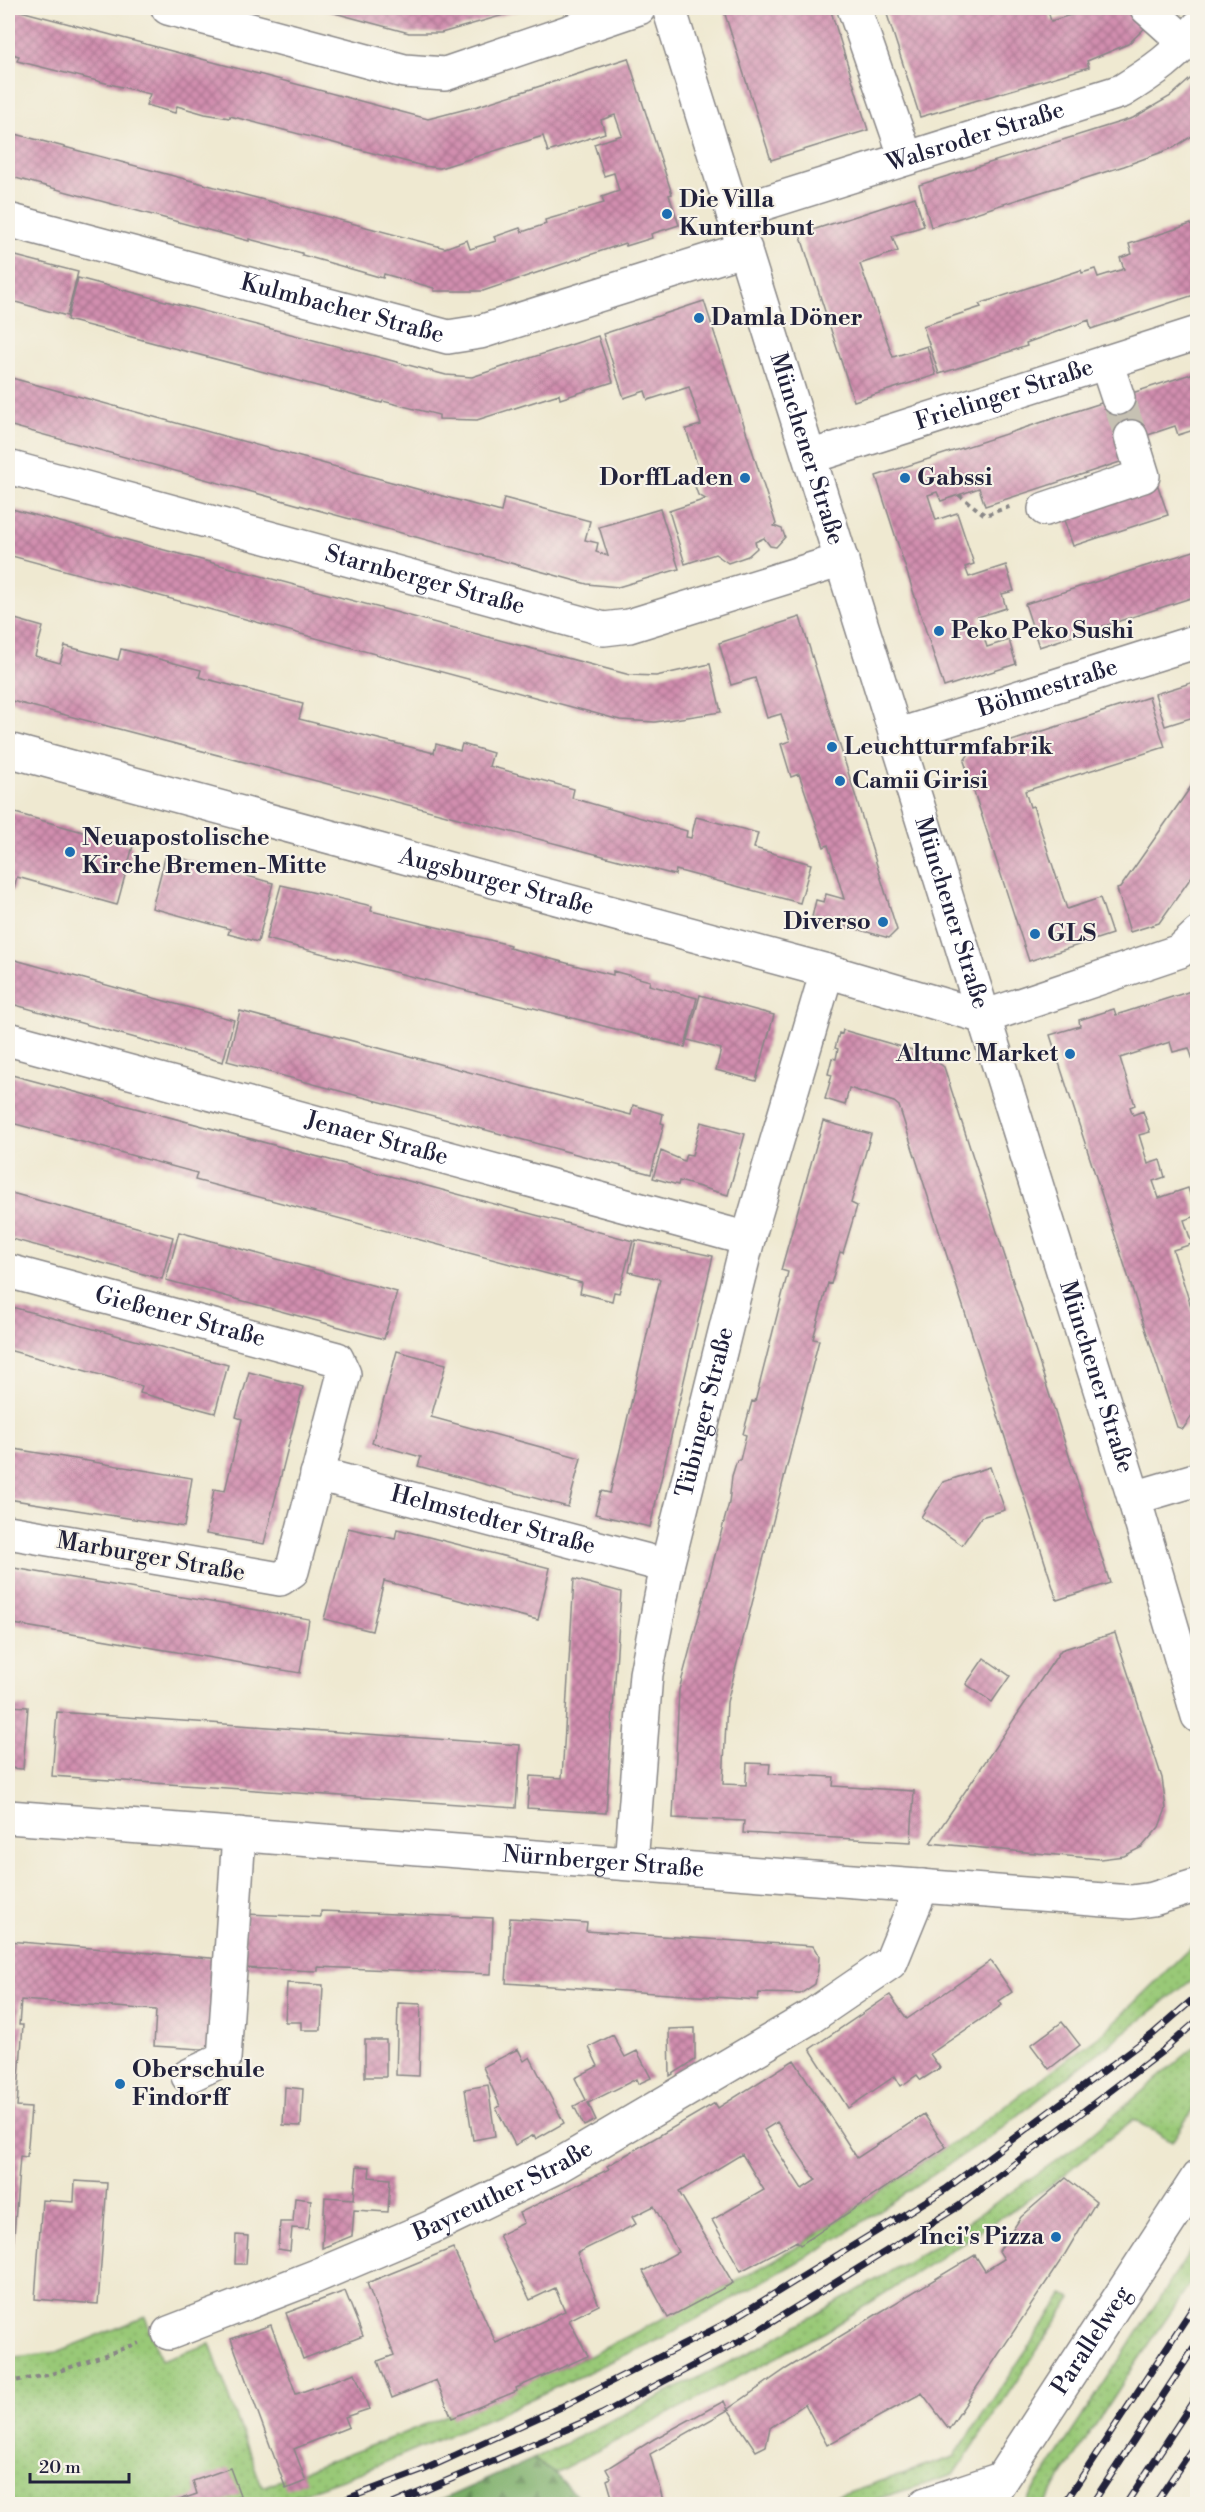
<svg xmlns="http://www.w3.org/2000/svg" width="1205" height="2512" font-family="'Libre Bodoni',serif">
<style>
.grass{fill:url(#grass-dots);stroke:#5e7659;stroke-width:1.5}
.forest{fill:url(#forest-firs);stroke:#4e6852;stroke-width:1.5}
.building{fill:url(#building-cross-hatch);fill-rule:evenodd}
.lines{fill:none;stroke-linecap:round;stroke-linejoin:round}
.minor-tunnel{stroke:#c6c1b3;stroke-width:33;stroke-dasharray:33 16;stroke-linecap:butt}
.minor-casing{stroke:#888686;stroke-width:36}
.highway-casing{stroke:#888686;stroke-width:36}
.path{stroke:#888686;stroke-width:4;stroke-dasharray:4.5 4.5;stroke-linecap:butt}
.minor{stroke:#fff;stroke-width:33}
.highway{stroke:#fff;stroke-width:33}
.rail-casing{stroke:#22223b;stroke-width:7}
.rail{stroke:#f7f3e8;stroke-width:4.5;stroke-dasharray:14;stroke-linecap:butt}
.poi-dot{fill:#1f6fb2;stroke:#f7f3e8;stroke-width:2}
.labels{text-anchor:middle;dominant-baseline:central;stroke-width:4.5;stroke-linejoin:round;paint-order:stroke}
.street-label{font-size:24px;fill:#22223b;stroke:#f7f3e8}
.poi-label{font-size:24px;font-weight:bold;fill:#22223b;stroke:#f7f3e8;text-anchor:start}
</style>
<defs>
<pattern id="grass-dots" width="8" height="8" patternUnits="userSpaceOnUse" patternTransform="scale(1.5)"><rect width="8" height="8" fill="#99c977"/><path d="M2 2h.1M6 6h.1" fill="none" stroke="#84ac68" stroke-width="1.8" stroke-linecap="round"/></pattern>
<pattern id="forest-firs" width="22" height="20" patternUnits="userSpaceOnUse" patternTransform="scale(1.5)"><rect width="22" height="20" fill="#7aad68"/><path d="M5 1l3.5 6h-7zM16 11l3.5 6h-7z" fill="#648c57"/></pattern>
<pattern id="building-cross-hatch" width="8" height="8" patternUnits="userSpaceOnUse" patternTransform="scale(1.5)"><rect width="8" height="8" fill="#d18eaf"/><path d="M0 0l8 8M0 8l8-8" fill="none" stroke="#a97490"/></pattern>
</defs>
<rect width="100%" height="100%" fill="#f7f3e8"/>
<filter id="ink" filterUnits="userSpaceOnUse"><feTurbulence type="fractalNoise" baseFrequency=".0167" numOctaves="2"/><feDisplacementMap in="SourceGraphic" scale="12" xChannelSelector="R" yChannelSelector="G"/><feConvolveMatrix kernelMatrix="1 2 1 2 8 2 1 2 1" color-interpolation-filters="sRGB"/></filter>
<filter id="wash" filterUnits="userSpaceOnUse"><feTurbulence type="fractalNoise" baseFrequency=".008" numOctaves="4" result="noise"/><feDisplacementMap in="SourceGraphic" scale="24" xChannelSelector="R" yChannelSelector="G"/><feGaussianBlur stdDeviation="1.35" result="paint"/><feColorMatrix in="noise" values="0 0 0 0 0 0 0 0 0 0 0 0 0 0 0 0 0 1.4 0 .05"/><feComposite in="paint" operator="in"/></filter>
<g filter="url(#wash)">
<rect width="100%" height="100%" fill="#efe9d1"/>
<path class="grass" d="M1197,1941V1976L993,2135L826,2246L666,2336L503,2412L362,2472L271,2504H8V2358L57,2352L145,2317L161,2360L210,2344L262,2487L399,2435L589,2356L735,2282L799,2246L979,2125L1104,2032Z
M1197,2045V2102L1172,2142L1134,2119L1048,2187L825,2332L555,2473L533,2459L762,2346L929,2249L1080,2144Z
M1197,2241V2274L1130,2372L1044,2504H1025Z
M1064,2294L1072,2298L954,2475L861,2504H812L954,2457Z"/>
<path class="forest" d="M533,2459L555,2473L584,2504H432Z"/>
<g id="blocks">
<path class="building" d="M8,8H18L17,10L428,119L478,106L628,58L672,194L669,195L679,225L651,234L652,238L626,246L625,243L483,291H434V288L384,274L383,278L302,255V253L249,239V241L8,176V132L445,248L467,240L470,249L496,241L494,237L520,228L522,232L546,224L545,220L604,203L602,197L619,191L614,173L604,176L594,144L622,135L615,115L601,120L605,133L548,152L543,136L440,168L423,166L230,116V118L205,114L177,106L175,113L146,105L150,94L17,61L19,56L8,53Z
M316,8H528L441,33H409Z
M723,8H830L868,130L771,160Z
M885,8H1047L1051,21L1093,8H1125L1145,28L1128,44L1087,61L1089,67L920,117Z
M1197,73V133L1173,148L1124,166L931,227L919,185L1133,118L1171,96Z
M915,197L924,226L892,236L898,251L860,264L893,357L927,346L936,375L854,401L800,234Z
M1191,224L1197,242V294L1091,329L1089,320L1026,343L1027,346L939,374L923,326L981,307L979,304L1081,270L1082,273L1095,269L1098,277L1124,269L1120,258L1132,254L1129,244Z
M8,254L78,272L67,316L8,300Z
M78,278L446,375L472,377L598,336L613,382L560,399L559,394L477,420L439,419V415L383,401L382,403L67,320Z
M704,301L776,524L774,526L782,529L785,537L776,547L770,546L764,538L755,542L757,548L748,556L728,563L715,554L685,564L669,511L706,499L698,495L692,477L698,467L686,429L701,425L689,387L648,400L645,391L624,398L603,334Z
M1197,372V429L1178,435L1175,426L1142,437L1123,461L985,506L979,488L941,501L937,492L928,495L936,520L957,513L974,564L965,567L969,577L1006,565L1014,591L1002,594L1006,608L978,617L987,647L1009,640L1016,664L944,687L876,476Z
M8,377L501,512L504,498L590,521L585,540L598,543L596,552L608,556L599,527L660,509L679,569L618,587L587,584L8,425Z
M1158,486L1168,515L1073,546L1063,517Z
M8,508L630,675L656,676L710,664L721,712L655,722L620,720L8,555Z
M1197,550V596L1039,647L1025,604Z
M8,617L43,627L35,656L60,663L65,646L118,660L121,649L201,670L199,677L303,704L299,719L434,753L436,744L460,751L462,744L493,753L489,766L574,789L572,798L687,831L686,837L691,838L696,817L758,833L754,848L811,864L800,903L676,870L675,875L645,867L8,700Z
M800,617L897,930L889,938L812,917L816,900L824,902L826,894L844,899L828,845L824,847L799,774L791,777L781,744L790,741L781,714L767,718L755,678L731,685L719,643Z
M1197,681V716L1165,726L1155,694Z
M1149,697L1165,747L1025,791L1030,807L1033,806L1067,909L1100,898L1112,934L1029,961L964,761L968,755Z
M1197,778V869L1159,923L1130,932L1117,889L1120,888Z
M8,811L133,846L117,905L17,877L13,891L8,889Z
M166,854L273,883L258,942L228,934L230,929L152,908Z
M281,885L372,906L371,911L510,945L509,948L597,971L613,975V971L650,981L649,985L697,998L685,1047L266,939Z
M8,958L234,1020L223,1062L8,1003Z
M1197,989V1072L1189,1048L1173,1052L1170,1042L1120,1058L1135,1105L1130,1107L1133,1115L1143,1111L1150,1132L1139,1135L1148,1164L1160,1160L1165,1177L1153,1181L1159,1198L1188,1188L1197,1216L1184,1220L1192,1244L1173,1250L1197,1325V1408L1183,1429L1177,1427L1050,1035L1080,1026L1079,1020L1114,1009L1116,1015Z
M700,995L774,1015L756,1081L716,1070L721,1049L688,1040Z
M240,1011L631,1115L633,1105L663,1114L661,1123L664,1124L651,1174L227,1061Z
M843,1030L926,1054L944,1067L1110,1583L1057,1600L899,1106L894,1102L849,1088L845,1105L825,1099L832,1075L828,1074L832,1058L836,1059L838,1049L835,1048L839,1033L842,1034Z
M8,1074L633,1241L619,1293L614,1292L612,1301L580,1293L582,1283L195,1180L197,1173L8,1122Z
M823,1121L871,1134L851,1203L857,1206L843,1253L840,1252L831,1284L828,1283L813,1339L819,1340L727,1702L723,1784L746,1785L747,1763L770,1764L769,1774L834,1777L833,1786L914,1791L911,1842L743,1833L744,1821L673,1818L679,1690L729,1503L732,1476L737,1460H740L746,1435L743,1434L752,1401L755,1402L788,1272L781,1270Z
M701,1122L745,1134L728,1195L679,1181L678,1185L653,1178L661,1151L684,1161L686,1154L692,1155Z
M8,1192L173,1237L162,1279L8,1238Z
M179,1232L397,1292L384,1339L166,1280Z
M636,1240L713,1256L650,1527L595,1514L601,1491L610,1493L660,1279L629,1272Z
M8,1306L228,1365L215,1413L140,1393L142,1386L8,1350Z
M397,1351L446,1364L431,1417L581,1458L568,1507L418,1466L421,1457L372,1443Z
M249,1372L303,1387L264,1544L206,1534L214,1489L225,1491L242,1419L236,1417Z
M8,1448L192,1478L184,1527L8,1499Z
M990,1467L1005,1510L981,1517L962,1545L921,1517L943,1482Z
M348,1528L395,1539L397,1529L550,1568L538,1620L384,1581L372,1631L324,1619Z
M8,1567L309,1619L300,1673L8,1623Z
M574,1579L621,1592L606,1813L527,1808L530,1776L562,1778Z
M1115,1633L1162,1778L1166,1809L1159,1827L1142,1847L1124,1856L1100,1859L930,1843L1061,1650Z
M984,1658L1010,1676L992,1702L966,1684Z
M8,1706L28,1707L23,1769L8,1768Z
M57,1712L520,1745L516,1808L52,1776Z
M321,1911L493,1918L491,1974L318,1967V1971L243,1968L245,1914L321,1917Z
M510,1918L587,1923L586,1931L813,1946L819,1956L818,1970L815,1984L800,1994L759,1993L758,2000L506,1983Z
M8,1941L222,1959L216,2050L154,2046L156,2010L21,2000L19,2025H23L17,2107L31,2108L27,2157L20,2156L9,2302Z
M991,1961L1012,1992L999,2001L1002,2005L930,2054L940,2068L921,2080L917,2075L901,2086L895,2076L848,2108L810,2049L890,1995L907,2019Z
M287,1983L323,1985L321,2030H301V2022H285Z
M398,2003L421,2004L419,2076L396,2075Z
M1062,2022L1080,2045L1049,2069L1031,2045Z
M695,2028V2060L670,2076L669,2029Z
M613,2035L625,2057L637,2051L651,2078L638,2084L636,2079L588,2103L596,2120L584,2126L574,2106L586,2100L575,2078L598,2066L589,2047Z
M365,2040H386V2077H365Z
M518,2049L524,2061L530,2057L564,2123L536,2139L534,2135L515,2145L496,2108L500,2106L483,2067Z
M794,2060L857,2158L924,2114L946,2147L800,2245L797,2241L741,2271L712,2220L764,2190L742,2154L679,2192L733,2283L668,2318L643,2271L678,2252L654,2206L632,2217L636,2224L577,2253L599,2305L569,2320L588,2356L516,2388L517,2391L452,2418L436,2380L392,2398L378,2361L394,2355L367,2283L453,2248L496,2343L565,2311L555,2288L530,2300L499,2235L524,2223L519,2213L609,2169L607,2166L715,2103L718,2108ZM777,2122L816,2180L802,2189L764,2130Z
M488,2085L495,2136L473,2140L465,2089Z
M285,2087L303,2089L301,2126L283,2125Z
M357,2166L370,2167L369,2177L390,2179L388,2212L354,2210L352,2236L322,2248L325,2197L354,2199Z
M1066,2178L1096,2202L1065,2254L949,2429L922,2393L827,2445L805,2404L770,2428L766,2446L756,2451L728,2409L786,2369L975,2255L985,2271L1004,2259L999,2251L1021,2217Z
M75,2181L107,2183L98,2304L35,2299L42,2200L74,2202Z
M295,2198L311,2200L308,2229L292,2228L290,2251L278,2249L280,2222H293Z
M236,2235L248,2236L246,2264H235Z
M345,2291L363,2336L303,2359L286,2313Z
M271,2325L296,2394L355,2373L369,2409L345,2417L349,2427L294,2449L306,2481L286,2489L231,2339Z
M724,2401L728,2410L650,2454L664,2504H614L607,2480L611,2478L606,2469L654,2439Z
M230,2468L240,2495L216,2504H168L197,2494L193,2481Z"/>
</g>
</g>
<g filter="url(#ink)">
<use href="#blocks" fill-opacity="0" stroke="#888686" stroke-width="1.5"/>
<g class="lines">
<path class="minor-tunnel" d="M1118,398L1131,437"/>
<defs>
<g id="minor">
<path d="M168,8L404,71L445,74L639,8"/>
<path id="s1" d="M669,8L1134,1498L1198,1716"/>
<path d="M854,8L906,158"/>
<path d="M1147,8L1186,43"/>
<path id="s2" d="M733,213L1122,91C1151,73 1178,55 1198,27"/>
<path id="s3" d="M8,220L448,337L480,332L745,249"/>
<path d="M1106,362L1118,398"/>
<path id="s4" d="M810,457L1198,333"/>
<path id="s5" d="M8,467L604,629L629,626L842,560"/>
<path d="M1045,509L1143,476L1131,437"/>
<path id="s6" d="M896,736L1198,641"/>
<path id="s7" d="M8,750L827,971L984,1017"/>
<path d="M984,1017L1180,951L1198,934"/>
<path id="s8" d="M8,1039L748,1239"/>
<path id="s9" d="M8,1271L337,1359L344,1374L292,1571L280,1579L8,1532"/>
<path id="s10" d="M317,1474L667,1566"/>
<path d="M1134,1498L1198,1479"/>
<path id="s11" d="M8,1817L1131,1902L1153,1899L1198,1885"/>
<path id="s12" d="M631,1863L646,1674L667,1566L748,1239L827,971"/>
<path d="M188,2076L224,2059L239,1834"/>
<path id="s13" d="M169,2333L314,2277L432,2227L556,2167L809,2018L891,1962L922,1886"/>
<path id="s14" d="M985,2504L1198,2177"/>
</g>
<path id="highway" d="M926,2504L1001,2479"/>
</defs>
<use href="#minor" class="minor-casing"/>
<use href="#highway" class="highway-casing"/>
<path class="path" d="M959,495L985,515L1012,506
M8,2382L48,2375L139,2343"/>
<use href="#minor" class="minor"/>
<use href="#highway" class="highway"/>
<defs>
<path id="rail" d="M333,2504L421,2471L561,2407L728,2322L946,2189L1153,2034L1198,1995
M393,2504L602,2414L751,2335L959,2206L1164,2050L1198,2020
M1064,2504L1198,2300
M1092,2504L1198,2342
M1126,2504L1198,2394
M1155,2504L1198,2440"/>
</defs>
<use href="#rail" class="rail-casing"/>
<use href="#rail" class="rail"/>
</g>
</g>
<g class="poi-dot">
<circle cx="667" cy="214" r="6"/>
<circle cx="699" cy="318" r="6"/>
<circle cx="745" cy="478" r="6"/>
<circle cx="905" cy="478" r="6"/>
<circle cx="939" cy="631" r="6"/>
<circle cx="832" cy="747" r="6"/>
<circle cx="840" cy="781" r="6"/>
<circle cx="70" cy="852" r="6"/>
<circle cx="883" cy="922" r="6"/>
<circle cx="1035" cy="934" r="6"/>
<circle cx="1070" cy="1054" r="6"/>
<circle cx="120" cy="2084" r="6"/>
<circle cx="1056" cy="2237" r="6"/>
</g>
<g class="labels">
<g class="street-label">
<text stroke="none"><textPath href="#s2" startOffset="254">Walsroder Straße</textPath></text>
<text stroke="none"><textPath href="#s3" startOffset="346">Kulmbacher Straße</textPath></text>
<text stroke="none"><textPath href="#s4" startOffset="204">Frielinger Straße</textPath></text>
<text stroke="none"><textPath href="#s1" startOffset="462">Münchener Straße</textPath></text>
<text stroke="none"><textPath href="#s5" startOffset="432">Starnberger Straße</textPath></text>
<text stroke="none"><textPath href="#s6" startOffset="159">Böhmestraße</textPath></text>
<text stroke="none"><textPath href="#s7" startOffset="506">Augsburger Straße</textPath></text>
<text stroke="none"><textPath href="#s1" startOffset="948">Münchener Straße</textPath></text>
<text stroke="none"><textPath href="#s8" startOffset="382">Jenaer Straße</textPath></text>
<text stroke="none"><textPath href="#s9" startOffset="178">Gießener Straße</textPath></text>
<text stroke="none"><textPath href="#s1" startOffset="1434">Münchener Straße</textPath></text>
<text stroke="none"><textPath href="#s12" startOffset="458">Tübinger Straße</textPath></text>
<text stroke="none"><textPath href="#s10" startOffset="182">Helmstedter Straße</textPath></text>
<text transform="translate(151 1557) rotate(10)">Marburger Straße</text>
<text stroke="none"><textPath href="#s11" startOffset="597">Nürnberger Straße</textPath></text>
<text stroke="none"><textPath href="#s13" startOffset="363">Bayreuther Straße</textPath></text>
<text stroke="none"><textPath href="#s14" startOffset="195">Parallelweg</textPath></text>
</g>
<g class="poi-label">
<text x="679" y="200">Die Villa<tspan x="679" dy="28">Kunterbunt</tspan></text>
<text x="711" y="318">Damla Döner</text>
<text x="733" y="478" text-anchor="end">DorffLaden</text>
<text x="917" y="478">Gabssi</text>
<text x="951" y="631">Peko Peko Sushi</text>
<text x="844" y="747">Leuchtturmfabrik</text>
<text x="852" y="781">Camii Girisi</text>
<text x="82" y="838">Neuapostolische<tspan x="82" dy="28">Kirche Bremen-Mitte</tspan></text>
<text x="871" y="922" text-anchor="end">Diverso</text>
<text x="1047" y="934">GLS</text>
<text x="1058" y="1054" text-anchor="end">Altunc Market</text>
<text x="132" y="2070">Oberschule<tspan x="132" dy="28">Findorff</tspan></text>
<text x="1044" y="2237" text-anchor="end">Inci's Pizza</text>
</g>
</g>
<rect width="1205" height="2512" fill="none" stroke="#f7f3e8" stroke-width="30"/>
<path d="M30 2473v9h99v-9" fill="none" stroke="#22223b" stroke-width="3"/>
<text x="39" y="2473" font-size="18" fill="#22223b" stroke="#f7f3e8" stroke-width="4.5" paint-order="stroke">20 m</text>
</svg>
